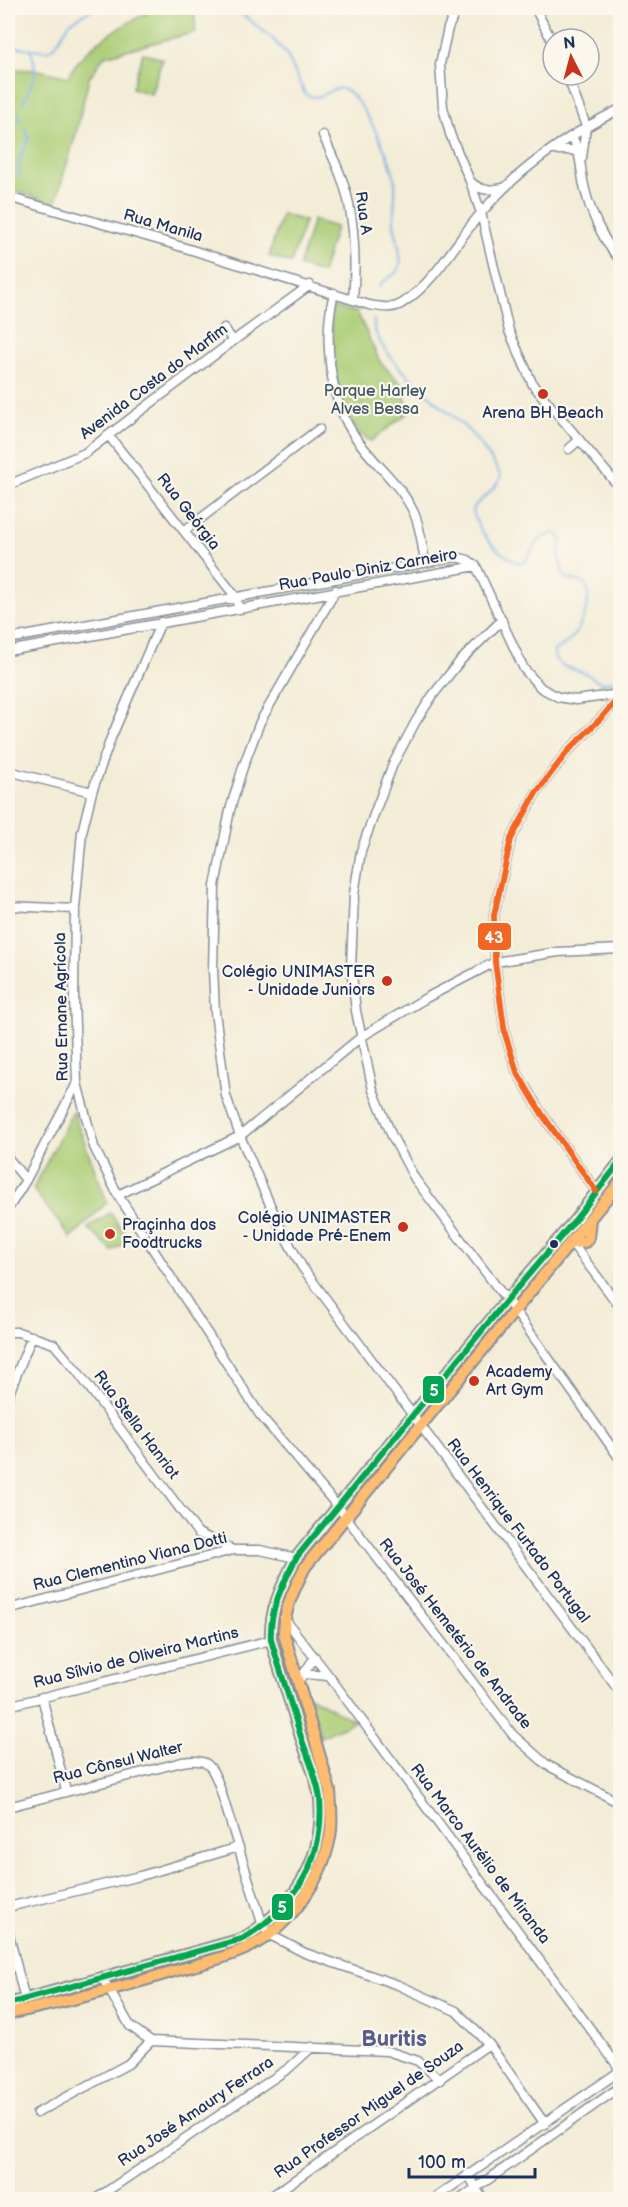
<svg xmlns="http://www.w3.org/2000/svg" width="628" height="2207" font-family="'Balsamiq Sans',sans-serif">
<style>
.green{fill:#acce77;stroke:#647e6a;stroke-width:1.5}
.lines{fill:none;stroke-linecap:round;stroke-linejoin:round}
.stream{stroke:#76ade5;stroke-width:2}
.minor-casing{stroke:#878e9a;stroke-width:11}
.major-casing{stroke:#878e9a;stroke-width:14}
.minor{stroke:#fff;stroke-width:8}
.major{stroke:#fdbc6f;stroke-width:10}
.bus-1-casing{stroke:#fbf7ec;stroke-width:10}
.bus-2-casing{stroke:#fbf7ec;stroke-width:10}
.bus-1{stroke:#00a651;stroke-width:6}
.bus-2{stroke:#f26522;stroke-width:6}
.poi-dot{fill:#c8321e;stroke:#fbf7ec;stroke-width:2}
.bus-dot{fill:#1b2f5e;stroke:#fbf7ec;stroke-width:2}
.labels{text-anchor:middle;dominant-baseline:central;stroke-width:4.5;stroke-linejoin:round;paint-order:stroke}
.street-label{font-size:16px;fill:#1b2f5e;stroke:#fbf7ec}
.park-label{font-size:16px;fill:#3f5764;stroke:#fbf7ec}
.poi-label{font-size:16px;fill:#1b2f5e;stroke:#fbf7ec;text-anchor:end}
.district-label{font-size:22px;font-weight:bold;fill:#595c8e;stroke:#fbf7ec}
.line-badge{stroke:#fbf7ec;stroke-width:2}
.badge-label{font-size:16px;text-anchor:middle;font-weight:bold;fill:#fff}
</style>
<rect width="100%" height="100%" fill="#fbf7ec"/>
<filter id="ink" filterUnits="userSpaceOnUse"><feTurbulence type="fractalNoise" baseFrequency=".0167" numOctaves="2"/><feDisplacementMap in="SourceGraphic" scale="12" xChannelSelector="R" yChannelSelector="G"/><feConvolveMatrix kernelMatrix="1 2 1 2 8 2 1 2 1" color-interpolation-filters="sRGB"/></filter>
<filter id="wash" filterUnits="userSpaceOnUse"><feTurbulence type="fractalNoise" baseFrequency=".008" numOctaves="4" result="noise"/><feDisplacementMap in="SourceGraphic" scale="24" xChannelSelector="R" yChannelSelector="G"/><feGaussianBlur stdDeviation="1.35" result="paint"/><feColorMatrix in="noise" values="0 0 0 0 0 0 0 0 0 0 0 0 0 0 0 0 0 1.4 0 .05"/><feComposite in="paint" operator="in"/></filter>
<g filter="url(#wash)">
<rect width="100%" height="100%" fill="#f3ecd6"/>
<path class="green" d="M152,10L194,12L196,32L104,56L89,78L75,137L55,204L8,188V69L38,70L68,77C84,44 121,27 152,10Z
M143,53L162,59L151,94L132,88Z
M282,214L305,221L291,263L269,256Z
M313,220L336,227L322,273L299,266Z
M332,307L357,312L380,362L402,385L409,412L371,441C332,422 331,346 332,307Z
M73,1111L107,1202L71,1238L33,1189Z
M110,1213L130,1240L112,1251L88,1228Z
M309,1696L355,1721L321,1737Z"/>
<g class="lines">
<path class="stream" d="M234,8L272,38L287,55L305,94C323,105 332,81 347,91C363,101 394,163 395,183C396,196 393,210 394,224C396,236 402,253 400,265C397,278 383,277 379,287
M8,44L16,47L47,51L55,46L70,22L95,8
M23,104C32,80 41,76 30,49
M19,113L18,117L20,122
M19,177L18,163L29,138L25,129
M374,320C370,351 441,405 462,424C477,438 491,458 501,476C497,490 481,497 473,509C475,531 499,555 519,563L525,562C534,546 536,538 555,533L561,538C562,544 560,547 559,553C559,561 562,571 566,578L585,583C594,599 581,628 570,640C565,645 559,646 554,651L555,659L563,666L585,673L601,683L615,681L620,678"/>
</g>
</g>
<g filter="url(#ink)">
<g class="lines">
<defs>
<path id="minor" d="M457,8L448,28L440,64L443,107L450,134L470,181L481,213L509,331L533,385L620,488
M535,8L553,43
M567,75L586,126L582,158
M323,135C331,154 341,172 346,192C355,223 356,267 353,300
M572,136C582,156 580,170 585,190C591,214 604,242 620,260
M554,150H572L580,153
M471,182C481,192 491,190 503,188
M8,197L166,242L369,305C381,307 394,310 404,302C437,280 456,241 482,212C519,168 570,134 620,109
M334,293C323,336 329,395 352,432C370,461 400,482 414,513C421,528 422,546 425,562
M224,328L233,341
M109,436L235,596L239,609
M569,449L579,440
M8,485L85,453L233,341L310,285
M184,531L319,429
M336,590L260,722L243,767L230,810L215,886L213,969L215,1012L226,1096L240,1136L279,1225L302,1267L620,1692
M502,620L460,661L433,695L416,721L393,764L376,809L361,851L354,894L351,967L356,1011L373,1090L392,1136L415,1179L515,1311L620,1459
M161,622L111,738L92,792L82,832L75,909L74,998L77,1083L94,1147L118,1195L260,1415L339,1508L513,1735L547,1765L620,1803
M8,639L456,557L468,560L476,566L524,669L541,688L558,697L576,700L620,694
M8,651L476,566
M8,771L92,792
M8,906L75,909
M8,1158L26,1180
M596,1191L542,1114L517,1072L505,1034L495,962L494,915L511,839L536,793L568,751L603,716L620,696
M118,1195L240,1136L361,1037L426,998L495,962L558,952L620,949
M8,1209L26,1180L77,1083
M572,1243L620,1307
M8,1332H18L54,1344L77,1371L198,1533L233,1550
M8,1396L32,1336
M8,1609L233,1550H260L296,1558
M284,1618L329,1676L620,2069
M304,1674L329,1676
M298,1682L315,1657
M42,1697L66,1791
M8,1706L271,1640
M8,1807L182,1762C206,1758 211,1763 219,1785L263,1926L270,1935L305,1953L398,1985L456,2011L489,2044L545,2124
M8,1907L140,1876L239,1847
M8,1930L25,2000
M103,1979L130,2026L151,2041L387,2051L418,2061L440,2080
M8,2052V2070
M37,2113L128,2064L151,2041
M468,2174L483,2200
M94,2200L289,2068L312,2047
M266,2200L489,2044
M432,2200L620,2071
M459,2200L620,2087"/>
<path id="major" d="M572,1243L585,1242L588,1238L590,1219
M8,2004L242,1939C294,1908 325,1861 320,1799C318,1780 307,1755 301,1737C291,1704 281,1672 271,1640C269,1610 283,1584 296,1558L507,1300L575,1220L620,1162
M8,2014C63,2002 117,1989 171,1972C194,1965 228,1958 249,1947C289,1927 322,1881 330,1837C333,1822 331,1807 330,1791L284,1634C284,1609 294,1589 305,1567L620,1182"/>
</defs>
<use href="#minor" class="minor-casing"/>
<use href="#major" class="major-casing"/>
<use href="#minor" class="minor"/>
<use href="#major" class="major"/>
<defs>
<path id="bus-1" d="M8,2004L242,1939C294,1908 325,1861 320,1799C318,1780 307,1755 301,1737C291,1704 281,1672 271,1640C269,1610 283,1584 296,1558L507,1300L575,1220L620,1162"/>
<path id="bus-2" d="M596,1191L542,1114L517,1072L505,1034L495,962L494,915L511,839L536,793L568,751L603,716L620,696"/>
</defs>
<use href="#bus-1" class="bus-1-casing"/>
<use href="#bus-2" class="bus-2-casing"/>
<use href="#bus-1" class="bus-1"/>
<use href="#bus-2" class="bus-2"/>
</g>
</g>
<g class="poi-dot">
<circle cx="543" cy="394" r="6"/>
<circle cx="387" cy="981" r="6"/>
<circle cx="403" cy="1227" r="6"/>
<circle cx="110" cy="1234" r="6"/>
<circle cx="474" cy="1381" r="6"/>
</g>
<circle class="bus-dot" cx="554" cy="1244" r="5"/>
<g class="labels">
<g class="street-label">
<text transform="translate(363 213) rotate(82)">Rua A</text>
<text transform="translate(163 226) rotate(16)">Rua Manila</text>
<text transform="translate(154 382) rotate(-37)">Avenida Costa do Marfim</text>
<text transform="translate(188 512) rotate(52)">Rua Geórgia</text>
<text transform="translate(368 570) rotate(-10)">Rua Paulo Diniz Carneiro</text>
<text transform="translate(62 1007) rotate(-91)">Rua Ernane Agrícola</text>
<text transform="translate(136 1425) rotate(53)">Rua Stella Hanriot</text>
<text transform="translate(518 1531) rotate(53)">Rua Henrique Furtado Portugal</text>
<text transform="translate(130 1562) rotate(-14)">Rua Clementino Viana Dotti</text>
<text transform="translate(455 1634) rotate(52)">Rua José Hemetério de Andrade</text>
<text transform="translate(136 1658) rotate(-14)">Rua Sílvio de Oliveira Martins</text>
<text transform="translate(118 1763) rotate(-14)">Rua Cônsul Walter</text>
<text transform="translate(480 1854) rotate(53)">Rua Marco Aurélio de Miranda</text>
<text transform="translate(369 2110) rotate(-35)">Rua Professor Miguel de Souza</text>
<text transform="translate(196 2112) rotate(-34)">Rua José Amaury Ferrara</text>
</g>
<g class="park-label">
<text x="375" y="391">Parque Harley<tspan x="375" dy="18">Alves Bessa</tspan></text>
</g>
<g class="poi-label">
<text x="543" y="413" text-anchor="middle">Arena BH Beach</text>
<text x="375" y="972">Colégio UNIMASTER<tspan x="375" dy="18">- Unidade Juniors</tspan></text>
<text x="391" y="1218">Colégio UNIMASTER<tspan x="391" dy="18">- Unidade Pré-Enem</tspan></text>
<text x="122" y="1225" text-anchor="start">Praçinha dos<tspan x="122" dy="18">Foodtrucks</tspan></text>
<text x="486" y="1372" text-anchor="start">Academy<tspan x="486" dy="18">Art Gym</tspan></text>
</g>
<g class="district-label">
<text x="394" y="2039">Buritis</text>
</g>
</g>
<g class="line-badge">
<rect x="477" y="922" width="35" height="29" rx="6" fill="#f26522"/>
<rect x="422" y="1375" width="23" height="29" rx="6" fill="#00a651"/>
<rect x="271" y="1893" width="23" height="28" rx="6" fill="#00a651"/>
</g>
<g class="badge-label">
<text x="494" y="943">43</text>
<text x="434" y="1396">5</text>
<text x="282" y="1913">5</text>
</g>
<rect width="628" height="2207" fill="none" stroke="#fbf7ec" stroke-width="30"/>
<g transform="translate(571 57) rotate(354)"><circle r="28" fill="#fbf7ec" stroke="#a1a7b3" stroke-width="1.5"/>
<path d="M0-4.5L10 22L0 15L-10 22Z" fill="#c8321e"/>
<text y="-9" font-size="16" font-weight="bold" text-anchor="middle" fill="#1b2f5e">N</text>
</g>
<path d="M409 2168v9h126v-9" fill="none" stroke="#1b2f5e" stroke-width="3"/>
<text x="418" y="2168" font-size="18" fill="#1b2f5e" stroke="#fbf7ec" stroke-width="4.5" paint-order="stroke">100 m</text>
</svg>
